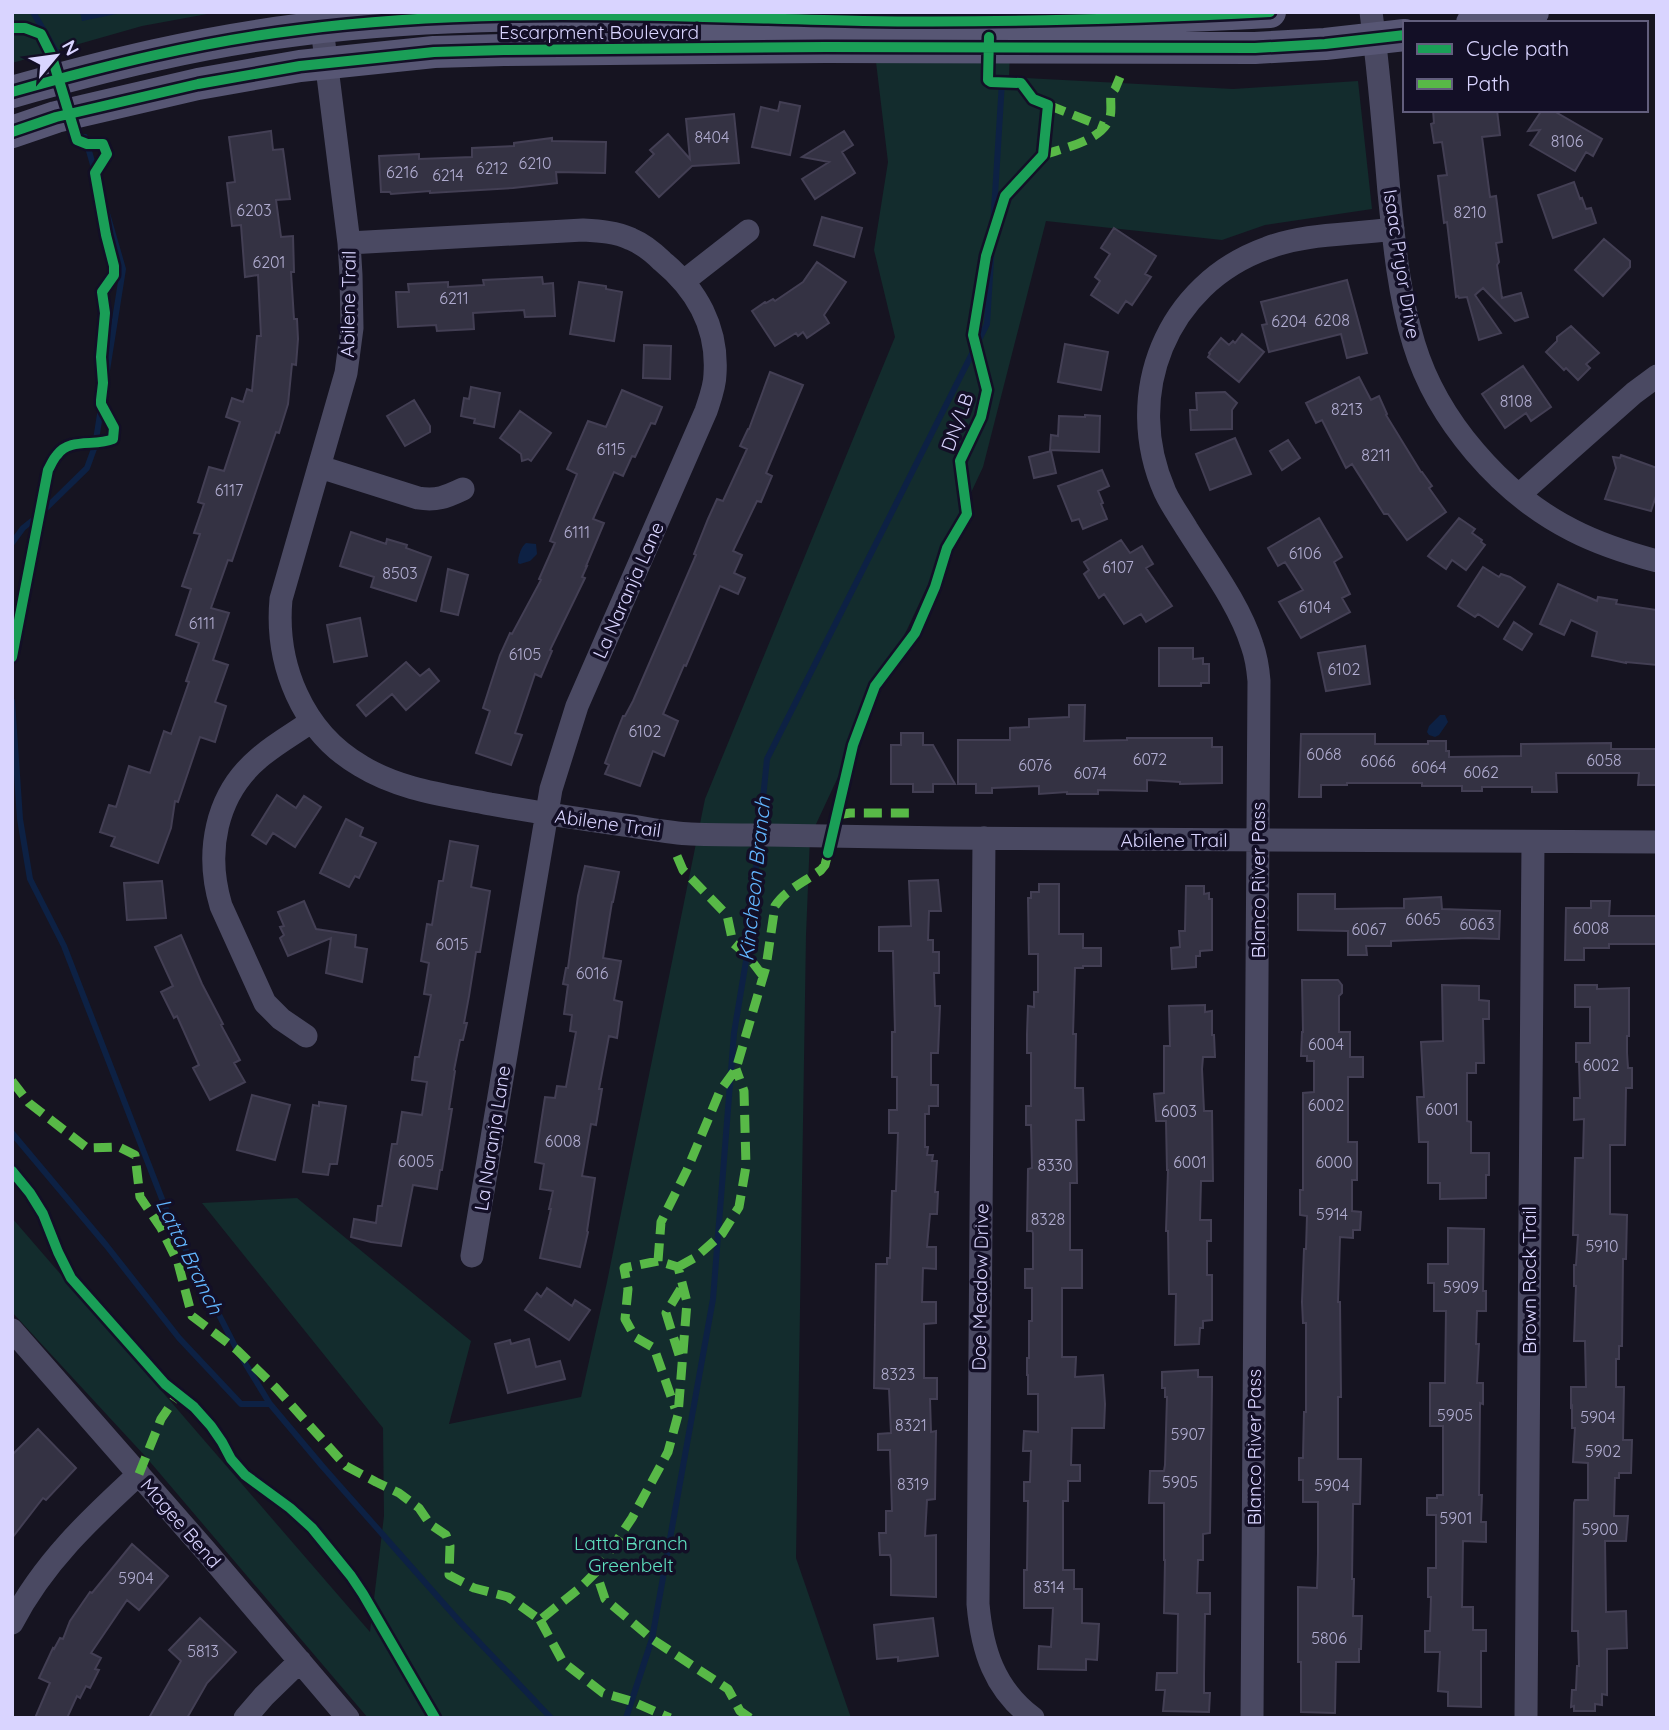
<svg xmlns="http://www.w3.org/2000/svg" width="1669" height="1730" font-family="Quicksand,sans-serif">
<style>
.green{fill:#132c2d}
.water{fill:#0d2144}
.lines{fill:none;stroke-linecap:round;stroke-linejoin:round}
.stream{stroke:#0d2144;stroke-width:6}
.building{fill:#343243;stroke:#433f54;stroke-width:2}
.street{stroke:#4a4962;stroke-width:23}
.secondary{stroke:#575674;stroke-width:32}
.quiet{stroke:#58b947;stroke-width:9;stroke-dasharray:18 9;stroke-linecap:butt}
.cycleway-casing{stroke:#130f26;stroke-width:15}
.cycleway{stroke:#1a9f57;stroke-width:10}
.labels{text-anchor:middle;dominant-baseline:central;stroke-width:7;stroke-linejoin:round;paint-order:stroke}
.number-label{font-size:16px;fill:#b0acd0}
.street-label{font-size:19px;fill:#d9d4ff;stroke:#130f26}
.park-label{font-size:19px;fill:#5fe0c0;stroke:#130f26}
.water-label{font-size:21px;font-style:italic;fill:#62b6ff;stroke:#130f26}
</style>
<rect width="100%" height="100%" fill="#161421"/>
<path class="green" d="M12,12H218L142,26L12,63Z
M870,12L1011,21L1009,77L1233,89L1358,81L1372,209L1265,225L1222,240L1046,221L983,467L810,837L806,935L796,1558L851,1718H368L145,1456L12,1312V1218L370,1632L384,1516L383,1428L202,1203L297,1198L471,1341L449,1424L581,1397L607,1282L705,799L895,337L874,250L888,162Z"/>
<path class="water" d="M80,12H126L82,21Z
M526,543L536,544L537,554L530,561L520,564L518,563C518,556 521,547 526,543Z
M1440,715H1445L1448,722L1439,735L1435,737L1429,735L1427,732L1429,726Z"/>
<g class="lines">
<path class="stream" d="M33,12L57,53
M12,543L23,528L38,516L87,468L95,446L123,269L85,137
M12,701L20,819L30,879L64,946L169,1217L237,1350L270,1404L323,1467L460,1622L551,1718
M12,1133L106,1245L179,1338L241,1404H270
M626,1718L652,1639L713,1299L734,1033L747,955L767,759L987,324L1002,82"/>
</g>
<path class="building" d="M780,102L800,106L790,155L752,147L761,107L778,111Z
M1433,110H1497L1500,135L1482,137L1490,197L1496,196L1502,242L1496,243L1499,262L1497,265L1502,298L1521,293L1528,317L1515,321L1483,288L1475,295L1501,333L1479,340L1467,297L1459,298L1458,296L1456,297L1447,222L1444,223L1438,176L1447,175L1442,142L1434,143L1431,124L1434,123Z
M1542,110H1552L1602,139L1593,156L1586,152L1575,171L1530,145L1540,130L1528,131Z
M734,114L739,163L692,166L659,197L636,172L654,154L650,150L668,134L690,159L686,119Z
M271,131L273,150L283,149L290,199L276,200L281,237L293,236L294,272H291L294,319H297L298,339L296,365L292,364L288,404L279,433L276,432L232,561L228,560L211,608L229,613L213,660L228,665L215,702L226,706L215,742L200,737L178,802L175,801L171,828L158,863L111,846L115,837L100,832L109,805L116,807L129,766L150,773L164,731L171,734L189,682L186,681L199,643L176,635L191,589L182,586L200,534L194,533L204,504L198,502L209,467L224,471L240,422L226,417L232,398L243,402L247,389L252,391L257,336H261L258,275L245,277L241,225L232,226L227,183L235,182L229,137Z
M844,131L853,145L842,152L855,173L815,199L802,179L829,162L802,157Z
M552,138V141L606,142L605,173L556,172L557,183L513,188L430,193V191L391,194L390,192H381L379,156L419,154V159L472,157V148L514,146V143Z
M1574,182L1580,199L1582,198L1586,209L1591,208L1596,223L1553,238L1538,195Z
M822,217L862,228L854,257L814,245Z
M1114,228L1156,256L1145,274L1151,277L1132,305L1126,301L1118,313L1091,295L1100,281L1095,277L1110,254L1101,248Z
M1604,239L1630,261V267L1603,296L1575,270Z
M817,262L846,282L824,315L829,323L807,338L803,332L798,336L796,333L775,346L752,311L765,302L766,303L773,299L775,301L803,282Z
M542,277L543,284L553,283L555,316L525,317L524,310L473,313L474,329L437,331L436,325L398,327L396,292H409L408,284L448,282V287L484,285L483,280Z
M1347,280L1367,353L1347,358L1341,334L1269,352L1262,325L1267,324L1261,302Z
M579,282L606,286V289L622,292L614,341L570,334Z
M1571,326L1599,353L1586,364L1590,368L1578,380L1566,368L1564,370L1546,352L1557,341V337Z
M1242,334L1264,352L1239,382L1208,357L1210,354L1209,353L1221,338L1229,345L1233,341L1235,343Z
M1065,344L1108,352L1101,390L1058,382Z
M644,345L671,346L670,379L643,378Z
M1523,366L1551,407L1531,421L1526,413L1505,428L1482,394Z
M770,372L803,385L766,473L772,476L761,502L757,501L733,551L742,555L734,573L745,578L738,594L720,586L686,666L684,665L663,714L678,721L664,756L653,751L640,786L605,774L609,765L605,763L615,736L623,716H625L633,701L696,555L694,554L708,519L717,499L723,501L747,449L740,446L748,429H749Z
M1359,377L1371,400L1379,396L1387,414L1386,415L1421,472H1422L1432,486L1429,488L1446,512L1407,540L1388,514H1384L1352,464L1346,468L1322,420L1316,423L1306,403Z
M471,387L500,393L494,427L474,423L475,419L461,416L464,398L469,399Z
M622,390L662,407L655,424L651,423L635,457L632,456L623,476L614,472L593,519L604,523L586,566H587L582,577L585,578L550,650L552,651L541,677L535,674L515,733L522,735L511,765L476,753L490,711L483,708L500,655L510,633L512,634L541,580L539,579L555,543L550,541L577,474L567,469L588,421L606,427Z
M1225,392L1237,403L1232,410V429L1191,430L1190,410H1197L1196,393Z
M414,400L430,426V432L405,446L387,416Z
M520,411L551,433L531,461L528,459L522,461L521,454L500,438Z
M1085,415L1100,416L1099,452L1050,450L1051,435L1058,436L1059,416L1085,417Z
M1235,438L1251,474L1210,490L1196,454Z
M1288,440L1300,458L1282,470L1270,451Z
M1051,451L1056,473L1034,478L1029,457Z
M1621,455L1657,468V493L1651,511L1605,499L1616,468L1613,457L1620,458Z
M1102,470L1109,486L1098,491L1103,503L1101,504L1107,519L1083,529L1079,519L1072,521L1058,486Z
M1319,518L1342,557L1334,562L1350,594L1342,598L1350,612L1301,638L1279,602L1303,590L1285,562L1278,566L1268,548Z
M1459,518L1475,529L1472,533L1482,540L1481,542L1485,545L1466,570L1452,560L1446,569L1428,556Z
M351,532L386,544L387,539L407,545L406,548L431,557L416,601L371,587L374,577L340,566Z
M1121,540L1130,553L1142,546L1153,564L1146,568L1172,606L1146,622L1141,614L1124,624L1104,594L1099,598L1084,574L1089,570L1084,562Z
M1483,567L1499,577L1501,574L1510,577L1525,587L1498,627L1478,614L1475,617L1458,606Z
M448,569L468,575L458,615L441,611Z
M1558,584L1597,601L1598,597L1617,600L1616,604L1657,610V665L1626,662V663L1592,656L1597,632L1571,620L1564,635L1540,624Z
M360,618L367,656L334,662L327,625Z
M1514,622L1532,634L1522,650L1504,639Z
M1365,646L1370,684L1326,691L1318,653Z
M1159,648H1193V659L1203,658V664H1209V683H1201V686H1159Z
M406,662L420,676L429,669L439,681L406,710L392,694L366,716L357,705Z
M1069,705H1085L1084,741L1127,740V738H1212V747H1222V783L1180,784V782L1147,780V791L1098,790V794H1067V792L1039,794V786L992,788V793H976V784H958V740H1010V728L1029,727V719L1069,717Z
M901,733H923V745H933L955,784H933V792H913V784H891V745H901Z
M1301,734H1375V744H1428V741H1446V751H1449V757L1521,756V744L1611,743V749H1657V785H1638L1639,773H1556L1557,792H1532V787H1482V791H1462V786H1422V783H1347V785H1321V797H1299Z
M277,795L296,808L304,796L321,807L295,847L273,833L266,844L252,835Z
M346,819L363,828L360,836L376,843L359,878L355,876L349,887L320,873Z
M450,841L478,846L471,887L490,891L480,952H476L469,996L464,1023H467L463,1040H460L454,1070L455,1071L449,1109H452L442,1170H440L437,1189L413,1185L401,1246L371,1242L351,1237L354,1219L376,1223L378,1206H382L392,1144H397L402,1112L422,1115L427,1082L412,1080L415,1057H419L431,995L424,994L429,963L421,961L427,924L432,925L439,881H443Z
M585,866L619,872L613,902H612L603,958L621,961L614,1000L622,1002L617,1038L609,1036L599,1089H602L596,1125L591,1124L582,1176L595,1178L587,1231L588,1232L580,1267L540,1258L551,1209H549L553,1191L540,1189L544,1164L535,1162L545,1097L555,1098L557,1086L566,1087L576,1032L570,1031L572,1015L564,1014L568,985L563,984L566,968H568L578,896Z
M938,880L941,911H929L928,940H933V952H939V973H934L935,1006H940L938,1053H931V1085H938V1106H929V1114H925V1147H928L927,1155H933L932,1161H937L935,1192H938L937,1214H930L927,1247H936V1269L923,1268L922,1302H936V1323L924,1324V1378H937V1399H930L931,1432L936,1431L935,1499L927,1500L925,1536L936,1535V1597L891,1595V1559L890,1555H880L879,1533H886V1511H892L890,1450H878V1434L891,1433L889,1389L874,1388L876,1264H887V1258H890L892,1191H896L898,1133H889V1110H897V1077H892V1032H895L893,951H879V927L911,926L909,881Z
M162,881L166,918L127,920L124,883Z
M1039,884H1059V934H1083V948H1101V966H1083V968H1075L1073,1034H1076L1075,1088H1083L1084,1120H1076L1077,1183H1070V1250H1082V1288H1062V1357H1076L1075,1377L1103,1375L1105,1404L1104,1428H1072L1071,1465H1080V1481H1068V1501H1063V1570H1074V1589H1082V1623L1099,1624L1097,1660L1086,1659V1670L1038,1669L1039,1646L1051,1647L1053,1608H1024V1570H1027L1028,1501H1024V1482H1030L1031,1451H1023L1024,1431L1038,1432V1394H1028V1375H1027V1358H1029V1321H1032V1288H1025V1269H1033V1233L1032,1231H1027L1028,1169L1032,1168L1031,1125H1026V1106H1031V1053H1027V1034L1028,1006L1034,1007V992H1038V954H1029L1028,898H1031V892H1039Z
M1186,886H1204V894L1209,893V899H1212V950L1200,951V956H1196V967L1172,969L1171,948L1180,947L1179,931H1185Z
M1298,894H1335V909L1404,908V899L1441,897L1442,909L1500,911L1499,939L1468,938L1391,941V946H1366L1367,955H1348V931L1298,930Z
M304,901L316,929L356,935L355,947L367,949L362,982L326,973L331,938L288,956L280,938L284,935L280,927L284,926L278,912Z
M1591,901H1610L1609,916H1657V944H1609V948H1584V960H1565L1566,908H1591Z
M181,935L202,984L223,1024L221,1025L240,1060L234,1063L245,1082L210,1100L193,1068L199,1065L177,1016L174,1018L161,992L173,986L155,947Z
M1302,980H1338L1342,985V993L1339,996V1032H1350V1057H1363V1077H1348V1142H1357V1180H1352V1211L1361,1212L1360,1230H1353V1238L1340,1237L1338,1302H1340L1341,1397H1338V1459H1361L1360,1504H1353L1352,1579H1354L1353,1616H1362L1361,1649H1359V1662H1336L1335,1713L1301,1712V1662H1298V1587L1317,1588L1318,1553V1502H1303V1480H1299V1458H1303L1304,1412H1306V1323H1303L1302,1302L1304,1249H1306L1307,1216L1300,1215V1190H1303V1093L1314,1092V1061H1307V1056H1301L1302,1032H1303Z
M1442,985L1479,986V1000L1489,1001V1019H1483L1484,1063H1476V1073H1467V1121L1471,1122V1153H1489V1175H1486V1198L1440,1199V1183H1428V1142H1419L1417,1097H1424L1421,1042L1443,1041Z
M1575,985H1597V989L1629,988V1036H1627V1053L1628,1068H1632V1088H1626L1625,1145H1610V1214L1627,1215L1626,1259H1623L1622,1346H1619V1359H1616V1387H1624L1623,1440H1632L1631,1473H1619V1478H1615L1614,1516H1628L1626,1541H1605L1606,1612L1626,1611L1627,1648L1607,1649V1695L1602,1694V1705L1595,1704V1711H1574V1706L1571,1707L1572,1690H1576L1577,1666H1579L1578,1631H1572L1574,1503L1575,1500H1588V1463L1573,1462L1575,1428H1572V1406L1571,1407V1387H1586L1585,1341H1574L1576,1286H1574V1265H1576L1578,1235H1573L1575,1158H1583L1584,1119L1574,1120V1098H1580L1579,1062H1576V1043H1590V1007H1575Z
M1205,1005V1012L1212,1011V1035H1214L1215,1057H1203L1202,1069L1204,1111H1212L1213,1181H1201L1200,1220H1211V1241H1207V1275H1212V1320L1203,1321V1328H1200L1199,1344L1175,1345L1176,1294H1169L1168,1231H1166L1168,1170H1167L1166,1121H1156L1154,1094L1164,1093V1046H1170L1169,1006Z
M252,1095L290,1105L275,1160L237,1150Z
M319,1102L346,1106L337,1164H330L328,1175L303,1172L313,1105L319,1106Z
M1448,1228L1484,1229L1483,1291H1486V1311H1477L1476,1344H1479L1477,1383H1483V1404L1480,1403L1479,1495H1482L1481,1522H1486V1542L1463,1541L1462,1607H1473V1630H1486V1651H1481V1707L1448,1706V1692L1438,1691L1440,1652H1425V1631H1430L1431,1597H1428V1568H1436V1515H1427V1498H1437V1495H1443V1426H1430V1383H1445L1446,1311H1434V1283H1428V1264H1448Z
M547,1288L572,1306L575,1300L590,1310L569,1340L525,1310L537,1293L541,1297Z
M529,1339L536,1367L560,1361L565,1379L508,1393L495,1344L510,1340L511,1344Z
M1198,1370V1377H1212V1387L1210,1533L1203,1534V1560H1198L1197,1593H1210V1614H1205L1204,1675V1693H1210L1209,1712L1163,1711L1165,1690H1156L1157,1673H1177L1178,1614L1164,1613L1165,1560H1164V1503H1149L1150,1471H1164L1165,1465L1167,1397H1165V1388H1162V1372Z
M38,1429L76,1468L46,1500L43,1498L12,1538V1455Z
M132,1544L168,1576L139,1610L127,1600L91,1653L101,1658L95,1669L99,1670L90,1688L86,1686L80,1698L77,1696L67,1718H35L50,1683L39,1678L53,1648L54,1649L60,1638L63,1639L70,1621L90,1592L92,1593Z
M200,1618L236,1652L207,1683L187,1718H149L181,1661L169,1650Z
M933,1618L938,1656L898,1661V1657L877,1659L874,1625Z"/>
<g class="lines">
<path class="street" d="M320,12L349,243L351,275L352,328L346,373L281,599C275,664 302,732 361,766C400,790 446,795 490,804C535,812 579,819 624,825C646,828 669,833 691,834C716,835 742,835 767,835C827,836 887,837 948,838C1184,841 1420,840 1657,842
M1371,12C1379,72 1384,132 1389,192C1394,243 1399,295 1414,344C1437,420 1501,494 1572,530C1599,544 1627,553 1657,561
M349,243L583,230C600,231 616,232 631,239C643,244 653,252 662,261C697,290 718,328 715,374C715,386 710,399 706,411L577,706L551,789L472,1256
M684,281L748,231
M320,467L418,498C437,501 446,497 463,489
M1520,494L1634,393L1657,376
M984,838L978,1604C982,1650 994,1689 1033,1718
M306,1036L281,1019L265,1003L221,906C205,853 215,795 259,758C275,744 295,733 312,721
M12,1330L205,1550L348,1718
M12,1623C43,1563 90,1519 139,1474
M245,1718L264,1696L300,1661
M1252,1718L1259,681C1258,669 1256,656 1252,645C1240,606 1209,564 1187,529C1180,517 1171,505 1165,492C1122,395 1166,284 1267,248C1306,233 1351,235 1393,229
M1526,1718L1533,842"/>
<path class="secondary" d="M1472,23L1533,12
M12,92C107,65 200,42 298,30C486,6 674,17 863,21C998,23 1135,19 1270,12
M12,132L56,117L198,84L300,66L434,52L504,50L826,47L1255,48L1325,44L1405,35"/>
<path class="quiet" d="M1048,105L1104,127
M1043,155C1063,148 1103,141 1110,117C1112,110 1110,102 1111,94L1115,89L1120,77
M837,815L850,813H912
M677,856L683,870L727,915L733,943L747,955L763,976
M12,1081L29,1103L87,1148L119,1147L135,1155L140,1197L161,1228L178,1263L192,1316L237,1350L276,1388L346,1466L376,1482L399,1493L419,1508L430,1524L446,1535L450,1546L449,1575L474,1588L508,1597L540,1620L581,1587L596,1572
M658,1261L624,1268L628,1289L625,1319L635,1337L654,1348L675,1408
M678,1267L696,1257L722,1234L739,1207L746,1166L744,1091L736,1069
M679,1355L666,1313L683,1285
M139,1474L161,1419L178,1394
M540,1620L563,1662L603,1693L631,1701L670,1718
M750,1718L740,1711L728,1689L652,1639L605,1599L596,1572L632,1518L668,1452L678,1415L687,1302L678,1267L658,1261L661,1222L687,1170L720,1091L736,1069L766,967L775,906C785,890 806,881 821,870L825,865L828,853"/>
<defs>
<path id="cycleway" d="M12,28H25L41,34L51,54L77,140L87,144H103L107,154L95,173L106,235L114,266V275L102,292L105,313L101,357L103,383L101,400V404L114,428L113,439C95,447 70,437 57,455C53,459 51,465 48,470L12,657
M12,92C107,65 200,42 298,30C486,6 674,17 863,21C998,23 1135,19 1270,12
M12,132L56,117L198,84L300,66L434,52L504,50L826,47L1255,48L1325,44L1405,35
M828,853L853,745L875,686L915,633L935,587L947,548L967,514L960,461L981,417L987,390L973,335L986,256L1005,196L1043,155L1048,105L1033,99L1021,83L991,82L988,80L989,37
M12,1171L30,1193L43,1214L58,1252L71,1278L165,1384L194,1407L211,1426L222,1442L231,1459L245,1475L290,1508L312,1528L351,1576L363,1594L435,1718"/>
</defs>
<use href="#cycleway" class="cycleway-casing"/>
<use href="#cycleway" class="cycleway"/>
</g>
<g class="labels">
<g class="number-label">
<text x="712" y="137">8404</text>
<text x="1567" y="141">8106</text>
<text x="535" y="163">6210</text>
<text x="492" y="168">6212</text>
<text x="402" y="172">6216</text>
<text x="448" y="175">6214</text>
<text x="254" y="210">6203</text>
<text x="1470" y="212">8210</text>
<text x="269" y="262">6201</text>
<text x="454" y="298">6211</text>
<text x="1332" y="320">6208</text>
<text x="1289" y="321">6204</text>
<text x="1516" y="401">8108</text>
<text x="1347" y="409">8213</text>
<text x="611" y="449">6115</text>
<text x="1376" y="455">8211</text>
<text x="229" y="490">6117</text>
<text x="577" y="532">6111</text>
<text x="1305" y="553">6106</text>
<text x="1118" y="567">6107</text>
<text x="400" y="573">8503</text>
<text x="1315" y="607">6104</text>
<text x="202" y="623">6111</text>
<text x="525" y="654">6105</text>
<text x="1344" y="669">6102</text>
<text x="645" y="731">6102</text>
<text x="1324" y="754">6068</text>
<text x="1150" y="759">6072</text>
<text x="1604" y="760">6058</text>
<text x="1378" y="761">6066</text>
<text x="1035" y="765">6076</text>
<text x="1429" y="767">6064</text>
<text x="1481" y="772">6062</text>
<text x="1090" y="773">6074</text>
<text x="1423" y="919">6065</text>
<text x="1477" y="924">6063</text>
<text x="1591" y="928">6008</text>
<text x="1369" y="929">6067</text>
<text x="452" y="944">6015</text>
<text x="592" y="973">6016</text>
<text x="1326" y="1044">6004</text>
<text x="1601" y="1065">6002</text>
<text x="1326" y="1105">6002</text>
<text x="1442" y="1109">6001</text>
<text x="1179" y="1111">6003</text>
<text x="563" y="1141">6008</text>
<text x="416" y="1161">6005</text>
<text x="1190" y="1162">6001</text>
<text x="1334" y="1162">6000</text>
<text x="1055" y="1165">8330</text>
<text x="1332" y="1214">5914</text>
<text x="1048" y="1219">8328</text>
<text x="1602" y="1246">5910</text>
<text x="1461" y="1287">5909</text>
<text x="898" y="1374">8323</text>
<text x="1455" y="1415">5905</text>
<text x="1598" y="1417">5904</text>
<text x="911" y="1425">8321</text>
<text x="1188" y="1434">5907</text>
<text x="1603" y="1451">5902</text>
<text x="1180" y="1482">5905</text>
<text x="913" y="1484">8319</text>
<text x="1332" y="1485">5904</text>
<text x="1456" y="1518">5901</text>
<text x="1600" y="1529">5900</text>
<text x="136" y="1578">5904</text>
<text x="1049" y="1587">8314</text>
<text x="1329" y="1638">5806</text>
<text x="203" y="1651">5813</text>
</g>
<g class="street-label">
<text x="599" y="32">Escarpment Boulevard</text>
<text transform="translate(1402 264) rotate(81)">Isaac Pryor Drive</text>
<text transform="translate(348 304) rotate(-89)">Abilene Trail</text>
<text transform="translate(957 422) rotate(-70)">DN/LB</text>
<text transform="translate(628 590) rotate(-66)">La Naranja Lane</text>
<text transform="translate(608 823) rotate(8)">Abilene Trail</text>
<text x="1174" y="840">Abilene Trail</text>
<text transform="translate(1258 880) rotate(-90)">Blanco River Pass</text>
<text transform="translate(492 1138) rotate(-81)">La Naranja Lane</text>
<text transform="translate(1529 1280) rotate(-90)">Brown Rock Trail</text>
<text transform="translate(980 1287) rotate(-89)">Doe Meadow Drive</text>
<text transform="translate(1254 1447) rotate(-90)">Blanco River Pass</text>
<text transform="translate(181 1523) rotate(49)">Magee Bend</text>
</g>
<g class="park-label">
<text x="631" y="1543">Latta Branch<tspan x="631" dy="22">Greenbelt</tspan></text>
</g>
<g class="water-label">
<text transform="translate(754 879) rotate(-84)">Kincheon Branch</text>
<text transform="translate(190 1256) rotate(64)">Latta Branch</text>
</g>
</g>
<rect width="1669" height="1730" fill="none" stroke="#d9d4ff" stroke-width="28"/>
<rect x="1403" y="21" width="245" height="91" fill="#130f26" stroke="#625e7d" stroke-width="2"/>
<rect x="1417" y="44" width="35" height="10" fill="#1a9f57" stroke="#625e7d" stroke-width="2"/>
<text x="1466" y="56" font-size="21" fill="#d9d4ff">Cycle path</text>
<rect x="1417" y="79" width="35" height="10" fill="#58b947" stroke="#625e7d" stroke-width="2"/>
<text x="1466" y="91" font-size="21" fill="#d9d4ff">Path</text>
<g transform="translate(56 56) rotate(61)" stroke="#130f26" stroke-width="5" paint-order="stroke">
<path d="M0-5L12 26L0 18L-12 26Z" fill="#d9d4ff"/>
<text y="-10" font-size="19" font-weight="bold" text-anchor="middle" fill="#d9d4ff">N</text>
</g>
</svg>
